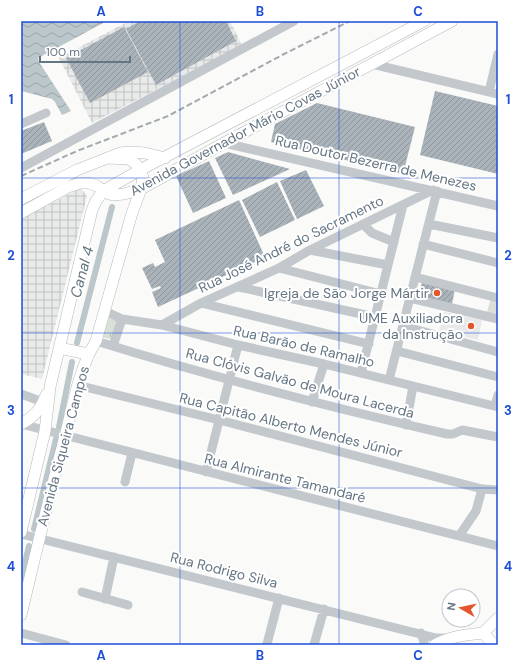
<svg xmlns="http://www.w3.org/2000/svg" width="519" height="666" font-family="'DM Sans',sans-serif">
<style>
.built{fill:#e8e9e9}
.industrial{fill:url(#industrial-grid)}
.green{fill:#dadfd7}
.park{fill:url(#park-tufts)}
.water{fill:url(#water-waves)}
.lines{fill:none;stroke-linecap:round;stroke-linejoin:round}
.canal{stroke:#bbc7cb;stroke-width:6}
.building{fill:url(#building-hatch)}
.major-casing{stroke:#b5babe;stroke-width:12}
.minor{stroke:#c3c8cc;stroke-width:9}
.major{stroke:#fff;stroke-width:11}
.rail{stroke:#a2aab0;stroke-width:2;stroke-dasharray:6 3;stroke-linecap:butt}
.grid{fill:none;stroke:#1d4ed8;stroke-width:1;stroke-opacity:0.55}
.poi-dot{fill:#e4572e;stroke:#fff;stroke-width:1.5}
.labels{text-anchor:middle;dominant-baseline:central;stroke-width:4;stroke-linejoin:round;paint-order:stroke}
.street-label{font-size:14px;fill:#657683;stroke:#fff}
.poi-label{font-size:14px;fill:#657683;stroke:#fff;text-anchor:end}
.water-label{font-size:15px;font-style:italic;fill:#60757c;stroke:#fff}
.neatline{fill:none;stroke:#1d4ed8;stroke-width:1.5}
.grid-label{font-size:13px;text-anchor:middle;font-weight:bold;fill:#1d4ed8}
</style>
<defs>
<pattern id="industrial-grid" width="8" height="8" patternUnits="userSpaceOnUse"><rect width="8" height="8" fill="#e8e9e9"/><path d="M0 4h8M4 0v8" fill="none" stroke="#c0c1c2"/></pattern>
<pattern id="park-tufts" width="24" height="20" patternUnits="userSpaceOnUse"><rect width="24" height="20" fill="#dadfd7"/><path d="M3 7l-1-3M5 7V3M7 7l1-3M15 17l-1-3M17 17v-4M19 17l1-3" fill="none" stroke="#b4b9b4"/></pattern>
<pattern id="water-waves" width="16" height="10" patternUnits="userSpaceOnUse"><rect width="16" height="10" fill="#bbc7cb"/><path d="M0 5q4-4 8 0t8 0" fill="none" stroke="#9ca6aa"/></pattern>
<pattern id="building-hatch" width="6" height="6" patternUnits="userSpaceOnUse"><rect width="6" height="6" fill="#aab3b9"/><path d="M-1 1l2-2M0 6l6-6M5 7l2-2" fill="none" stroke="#8e969c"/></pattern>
</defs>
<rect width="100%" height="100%" fill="#fafaf8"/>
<path class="built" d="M444,312L482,320L478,340L439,331Z"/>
<path class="industrial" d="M129,21H230L242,45L92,123L59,58Z
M81,188L87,196L42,379L21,374V219Z"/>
<path class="green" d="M491,297L498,299V314L487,312Z"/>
<path class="park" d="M114,317L118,320L113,340L102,337L108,319Z"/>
<path class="water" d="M21,21H107L38,58L39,62L71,111L62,115L55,102L52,99L21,91Z"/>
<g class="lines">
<path class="canal" d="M77,343L112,207
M59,427L72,362
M34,529L56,439
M21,579L29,546"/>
</g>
<path class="building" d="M140,21H226L236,41L156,85L126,29Z
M124,27L148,72L90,103L66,58Z
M435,91L498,106V174L420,155Z
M317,103L415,127L403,174L271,142L275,124Z
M44,122L52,141L21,154V131Z
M228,152L290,169L233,195L215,158Z
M209,161L226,198L193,213L176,176Z
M306,170L324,206L297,219L280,181Z
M277,182L295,220L260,237L242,200Z
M239,200L265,257L158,307L152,292L161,288L160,286L152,289L142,268L153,263L155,267L165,262L155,240Z
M422,282L455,289L452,304L419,296Z"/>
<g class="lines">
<defs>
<path id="major" d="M21,199L77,170L120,153L130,152L145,153L165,158
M21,213L68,187L80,183H89L97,186L107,193L113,195L124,194L141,189L224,143L452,21
M59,348L88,354
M21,424C34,417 41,409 46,395
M21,532L45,431L50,387L92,210L96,201L103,191L140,170L424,21
M21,615C35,556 49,498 64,440C73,406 78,371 96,341L132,213L141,189L143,177L136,164L129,159L108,158
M483,633L498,618
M483,633L494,645
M435,645C449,636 467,635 483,633"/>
</defs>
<use href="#major" class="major-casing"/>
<path class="minor" d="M372,64L498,94
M489,92L498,54
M21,124L46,113
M224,143L498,206
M21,168L294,21
M363,224L372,233L394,242
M429,224L498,238
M423,244L498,263
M310,250L388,265
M279,268L381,294
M415,277L498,298
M239,287L375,317
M410,298L498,319
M201,303L369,344
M105,311L122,319L162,325L238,345L324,364L498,407
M162,325L201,303L279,268L310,250L433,190
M403,326L498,352
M96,341C212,377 329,407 447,434H453L462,430L498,437
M113,346L122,319
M397,351L498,377
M361,373L403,205
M389,380L437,191
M77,385L219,420L482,489L498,490
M21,394L43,402
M312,402L324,364
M495,406L498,395
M21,424L498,546
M406,425L413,386
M206,472L238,345
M125,482L132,453
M21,534L436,638H449
M459,536L476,511L482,489
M82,592L128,605
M105,599L114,557
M21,633L66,645
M421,633L424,642V645
M267,644L279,598
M314,645L324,609"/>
<use href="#major" class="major"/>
<path class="rail" d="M21,176L77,151L168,116L284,54L350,21"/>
</g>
<path class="grid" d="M180,21V645M339,21V645M21,178H498M21,333H498M21,488H498"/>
<g class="poi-dot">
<circle cx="437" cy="293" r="4"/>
<circle cx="471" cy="326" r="4"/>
</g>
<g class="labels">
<g class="street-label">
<text transform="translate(245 131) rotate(-28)">Avenida Governador Mário Covas Júnior</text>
<text transform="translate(376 163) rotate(13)">Rua Doutor Bezerra de Menezes</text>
<text transform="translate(291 244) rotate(-26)">Rua José André do Sacramento</text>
<text transform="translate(304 346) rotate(13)">Rua Barão de Ramalho</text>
<text transform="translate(300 383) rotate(15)">Rua Clóvis Galvão de Moura Lacerda</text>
<text transform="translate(291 425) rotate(14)">Rua Capitão Alberto Mendes Júnior</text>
<text transform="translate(63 446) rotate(-75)">Avenida Siqueira Campos</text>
<text transform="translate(285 478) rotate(14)">Rua Almirante Tamandaré</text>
<text transform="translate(224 570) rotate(14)">Rua Rodrigo Silva</text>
</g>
<g class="poi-label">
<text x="429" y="293">Igreja de São Jorge Mártir</text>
<text x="463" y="318">UME Auxiliadora<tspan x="463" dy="16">da Instrução</tspan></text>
</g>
<g class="water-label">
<text transform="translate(82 272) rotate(-75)">Canal 4</text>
</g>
</g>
<rect width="519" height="666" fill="none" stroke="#ffffff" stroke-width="44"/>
<g transform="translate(461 608) rotate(279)"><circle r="19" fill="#ffffff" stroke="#c1c8cd"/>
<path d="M0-3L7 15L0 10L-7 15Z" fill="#e4572e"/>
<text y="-6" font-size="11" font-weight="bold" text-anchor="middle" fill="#657683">N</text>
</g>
<path d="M40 56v6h90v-6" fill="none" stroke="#657683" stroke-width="2"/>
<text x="46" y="56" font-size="12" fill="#657683" stroke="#ffffff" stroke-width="3" paint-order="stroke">100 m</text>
<rect x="22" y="22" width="475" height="622" class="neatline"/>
<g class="grid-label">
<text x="101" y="16">A</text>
<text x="260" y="16">B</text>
<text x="418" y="16">C</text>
<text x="11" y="104">1</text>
<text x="508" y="104">1</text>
<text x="11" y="260">2</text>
<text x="508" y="260">2</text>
<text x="11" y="415">3</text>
<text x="508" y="415">3</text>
<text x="11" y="571">4</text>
<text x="508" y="571">4</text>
<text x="101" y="660">A</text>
<text x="260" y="660">B</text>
<text x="418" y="660">C</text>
</g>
</svg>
